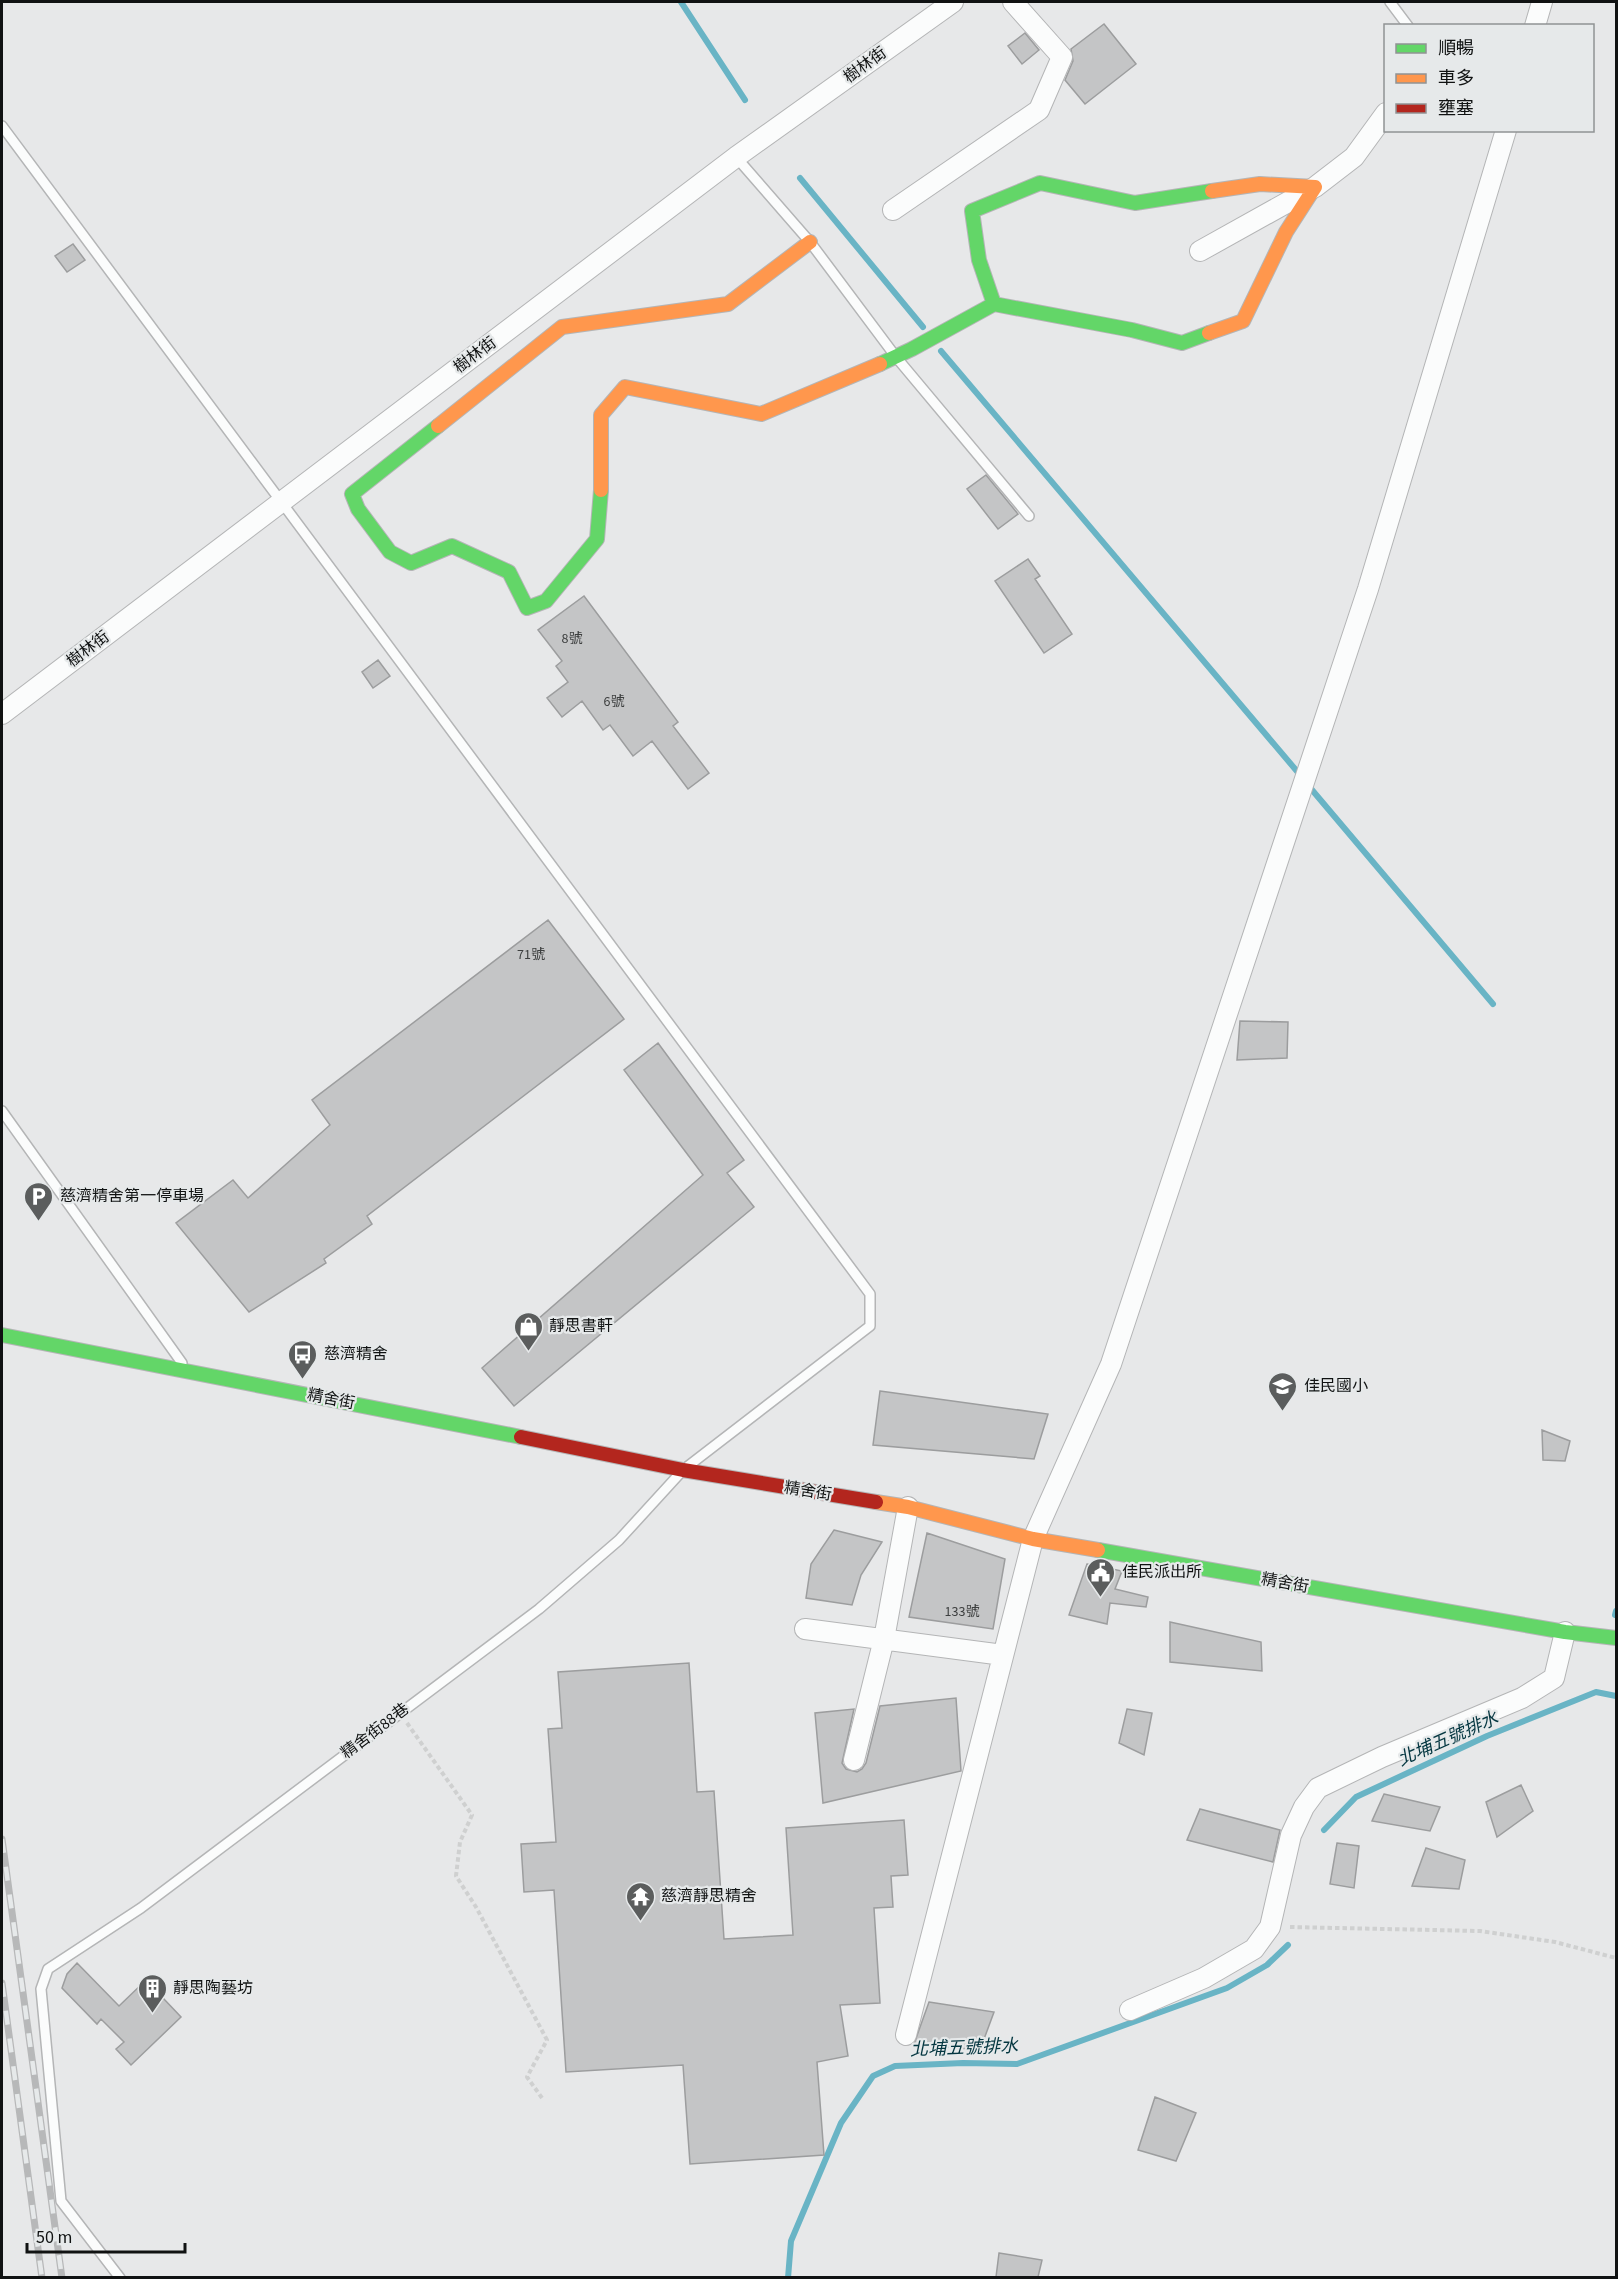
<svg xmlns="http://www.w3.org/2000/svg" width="1618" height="2279" font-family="'Source Sans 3','Noto Sans TC',sans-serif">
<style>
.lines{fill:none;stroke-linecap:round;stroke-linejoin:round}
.stream{stroke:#69b4c5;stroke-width:6}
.building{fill:#c4c5c6;stroke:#9c9d9e;stroke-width:1.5}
.lane-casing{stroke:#b4b5b6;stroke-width:12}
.street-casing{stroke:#b4b5b6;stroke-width:22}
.fast-casing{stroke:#b4b5b6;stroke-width:16}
.slow-casing{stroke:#b4b5b6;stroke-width:16}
.jam-casing{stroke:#b4b5b6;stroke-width:16}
.path{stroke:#cfd0d0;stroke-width:4;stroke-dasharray:4.5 3;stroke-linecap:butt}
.lane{stroke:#fbfcfc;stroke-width:9}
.street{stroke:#fbfcfc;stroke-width:20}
.fast{stroke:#63d668;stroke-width:14}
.slow{stroke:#ff974d;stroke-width:14}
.jam{stroke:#b3261e;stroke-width:14}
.rail-casing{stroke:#b7b8b9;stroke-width:7}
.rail{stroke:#e6e9ea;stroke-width:4.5;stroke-dasharray:14;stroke-linecap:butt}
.labels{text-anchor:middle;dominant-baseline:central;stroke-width:4.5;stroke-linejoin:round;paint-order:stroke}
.number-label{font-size:14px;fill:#3d3f3f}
.street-label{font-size:16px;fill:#101212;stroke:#e6e9ea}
.poi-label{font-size:16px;fill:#101212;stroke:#e6e9ea;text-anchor:start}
.water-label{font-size:18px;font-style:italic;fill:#043640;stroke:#e6e9ea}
</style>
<rect width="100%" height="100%" fill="#e7e8e9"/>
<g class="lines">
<path class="stream" d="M681,2L745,100
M800,178L923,327
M941,351L1301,776
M1307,784L1493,1004
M1615,1615L1616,1611
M1324,1830L1356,1797L1487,1736L1596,1692L1616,1696
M788,2278L791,2241L841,2123L873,2076L895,2066L963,2063L1017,2064L1227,1988L1267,1965L1288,1945"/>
</g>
<path class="building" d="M1104,24L1136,64L1085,104L1065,80L1073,61L1071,49Z
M1025,33L1039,50L1022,64L1008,46Z
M73,244L85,260L67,272L55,256Z
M986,475L1018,514L998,529L967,489Z
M1028,559L1040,576L1035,579L1072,634L1044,653L995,581Z
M584,596L678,722L673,726L709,773L688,789L652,741L633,756L610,725L603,730L582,701L562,717L547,698L568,682L556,666L562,661L538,630Z
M378,660L390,676L373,688L362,672Z
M548,920L624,1019L367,1216L372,1224L324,1259L326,1263L249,1312L176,1223L233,1180L248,1198L330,1125L312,1100Z
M1240,1021L1288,1022L1287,1058L1237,1060Z
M658,1043L744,1160L727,1173L754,1207L514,1406L482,1368L703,1175L624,1070Z
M880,1391L1048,1414L1034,1459L873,1445Z
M1542,1430L1570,1441L1565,1461L1543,1460Z
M834,1530L882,1542L861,1575L852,1605L806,1598L811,1564Z
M927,1533L1005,1559L993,1629L909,1617Z
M1087,1564L1122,1571L1115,1589L1148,1597L1146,1607L1110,1603L1107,1624L1069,1615Z
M1170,1622L1261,1642L1262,1671L1170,1662Z
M689,1663L697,1792L714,1791L724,1939L793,1935L786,1828L904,1820L908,1875L891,1876L893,1907L874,1908L880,2003L840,2005L848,2056L817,2062L824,2155L690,2164L683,2065L566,2072L554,1890L524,1892L521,1844L556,1842L548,1729L562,1728L558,1672Z
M956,1698L961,1771L823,1803L815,1713L854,1709L842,1763L846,1769L857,1772L862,1769L866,1763L880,1706Z
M1127,1709L1152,1713L1144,1755L1119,1743Z
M1521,1785L1533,1811L1497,1837L1486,1802Z
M1384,1794L1440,1807L1430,1831L1372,1821Z
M1200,1809L1280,1830L1273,1862L1187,1840Z
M1337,1843L1359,1846L1354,1888L1330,1884Z
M1426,1848L1465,1860L1459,1889L1412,1886Z
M77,1963L119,2006L146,1980L181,2017L131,2065L116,2049L124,2042L101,2019L97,2024L62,1988L67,1974Z
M929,2002L994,2012L980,2050L914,2044Z
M1155,2097L1196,2113L1176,2161L1138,2150Z
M999,2253L1042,2260L1038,2277H996Z"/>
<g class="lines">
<defs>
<path id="lane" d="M1390,2L1408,26
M2,126L870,1294V1326L683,1470L619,1540L539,1609L141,1908L48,1969L41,1989L61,2201L120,2278
M736,157L810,242L896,357L1029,516
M2,1111L182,1363"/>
<path id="street" d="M1535,26L1542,2
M893,210L1039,110L1062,57L1013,2
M1200,251L1315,187L1354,157L1386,113
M2,714L736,157L953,2
M805,1629L1003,1655
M854,1760L884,1639L908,1507
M1130,2010L1204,1978L1254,1949L1270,1927L1291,1835L1304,1807L1318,1788L1382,1757L1522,1698L1554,1678L1565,1632
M906,2035L1033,1539L1111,1364L1368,589L1506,130"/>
<path id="fast" d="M994,304L1132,330L1182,343L1209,333
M880,364L912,349L994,304L979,260L972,211L1040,183L1135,203L1212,191
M438,426L352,494L358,509L390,552L411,563L452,546L509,572L527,608L546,601L597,539L601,490
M2,1335L521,1437
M1098,1550L1565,1632L1616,1638"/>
<path id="slow" d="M1209,333L1243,321L1286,232L1315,187L1260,184L1212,191
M438,426L562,327L728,304L810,242
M601,490V415L625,387L761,414L880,364
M876,1502L908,1507L1033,1539L1098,1550"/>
<path id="jam" d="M521,1437L683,1470L876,1502"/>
</defs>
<use href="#lane" class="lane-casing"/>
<use href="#street" class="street-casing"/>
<use href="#fast" class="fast-casing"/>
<use href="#slow" class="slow-casing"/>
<use href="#jam" class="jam-casing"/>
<path class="path" d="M407,1723L472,1815L460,1842L456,1876L476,1907L547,2040L527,2077L542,2098
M1290,1927L1480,1931L1555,1942L1616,1958"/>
<use href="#lane" class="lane"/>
<use href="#street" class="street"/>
<use href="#fast" class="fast"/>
<use href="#slow" class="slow"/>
<use href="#jam" class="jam"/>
<defs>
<path id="rail" d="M2,1839L62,2278
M2,1983L42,2278"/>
</defs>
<use href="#rail" class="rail-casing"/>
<use href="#rail" class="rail"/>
</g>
<defs>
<symbol id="parking-pin" viewBox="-11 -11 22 30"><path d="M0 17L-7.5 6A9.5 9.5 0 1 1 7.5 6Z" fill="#5b5d5d" stroke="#e6e9ea"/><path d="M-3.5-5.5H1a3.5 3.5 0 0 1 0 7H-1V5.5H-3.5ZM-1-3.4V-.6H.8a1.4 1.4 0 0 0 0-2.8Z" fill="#fff"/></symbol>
<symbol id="shop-pin" viewBox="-11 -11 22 30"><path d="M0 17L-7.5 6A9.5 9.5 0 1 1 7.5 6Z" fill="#5b5d5d" stroke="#e6e9ea"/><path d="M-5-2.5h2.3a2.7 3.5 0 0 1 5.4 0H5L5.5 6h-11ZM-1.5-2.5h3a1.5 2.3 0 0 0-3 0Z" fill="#fff"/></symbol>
<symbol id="bus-pin" viewBox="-11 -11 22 30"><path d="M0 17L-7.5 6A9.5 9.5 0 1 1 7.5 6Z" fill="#5b5d5d" stroke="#e6e9ea"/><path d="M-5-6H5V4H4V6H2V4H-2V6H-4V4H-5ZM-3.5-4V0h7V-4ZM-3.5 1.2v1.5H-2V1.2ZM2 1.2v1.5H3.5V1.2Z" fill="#fff"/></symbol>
<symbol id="school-pin" viewBox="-11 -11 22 30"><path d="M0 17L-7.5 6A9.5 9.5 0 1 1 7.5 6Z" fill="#5b5d5d" stroke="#e6e9ea"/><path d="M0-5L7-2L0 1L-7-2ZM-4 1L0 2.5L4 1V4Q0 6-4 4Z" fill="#fff"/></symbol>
<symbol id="civic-pin" viewBox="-11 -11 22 30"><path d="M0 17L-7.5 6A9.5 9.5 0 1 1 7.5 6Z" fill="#5b5d5d" stroke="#e6e9ea"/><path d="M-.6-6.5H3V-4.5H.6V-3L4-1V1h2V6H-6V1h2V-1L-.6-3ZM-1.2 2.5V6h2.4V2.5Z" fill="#fff"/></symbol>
<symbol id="temple-pin" viewBox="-11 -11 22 30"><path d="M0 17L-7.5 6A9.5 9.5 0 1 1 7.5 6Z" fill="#5b5d5d" stroke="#e6e9ea"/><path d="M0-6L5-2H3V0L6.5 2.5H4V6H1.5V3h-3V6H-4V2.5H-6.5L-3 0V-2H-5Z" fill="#fff"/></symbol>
<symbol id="building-pin" viewBox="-11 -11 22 30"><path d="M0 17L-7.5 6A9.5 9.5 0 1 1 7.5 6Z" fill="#5b5d5d" stroke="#e6e9ea"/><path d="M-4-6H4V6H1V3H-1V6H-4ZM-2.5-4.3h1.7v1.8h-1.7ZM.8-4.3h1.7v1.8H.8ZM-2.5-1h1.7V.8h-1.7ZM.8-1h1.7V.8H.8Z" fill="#fff"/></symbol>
</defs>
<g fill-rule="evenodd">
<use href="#parking-pin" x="22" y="1180" width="33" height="45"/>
<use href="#shop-pin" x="512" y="1310" width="33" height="45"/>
<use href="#bus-pin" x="286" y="1338" width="33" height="45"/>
<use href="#school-pin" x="1266" y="1370" width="33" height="45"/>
<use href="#civic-pin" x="1084" y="1556" width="33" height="45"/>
<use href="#temple-pin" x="624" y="1880" width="33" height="45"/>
<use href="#building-pin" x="136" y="1972" width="33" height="45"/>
</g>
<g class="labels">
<g class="number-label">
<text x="572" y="639">8號</text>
<text x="614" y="702">6號</text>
<text x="531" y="955">71號</text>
<text x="962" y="1612">133號</text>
</g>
<g class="street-label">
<text transform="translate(865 65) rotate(-36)">樹林街</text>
<text transform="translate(475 355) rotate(-37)">樹林街</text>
<text transform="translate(88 649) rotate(-37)">樹林街</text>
<text transform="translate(331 1399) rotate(11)">精舍街</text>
<text transform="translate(808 1491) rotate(9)">精舍街</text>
<text transform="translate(1285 1583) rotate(10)">精舍街</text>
<text transform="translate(375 1731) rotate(-37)">精舍街88巷</text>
</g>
<g class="poi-label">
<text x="60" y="1196">慈濟精舍第一停車場</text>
<text x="549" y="1326">靜思書軒</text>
<text x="324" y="1354">慈濟精舍</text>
<text x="1304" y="1386">佳民國小</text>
<text x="1122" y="1572">佳民派出所</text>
<text x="661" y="1896">慈濟靜思精舍</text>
<text x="173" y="1988">靜思陶藝坊</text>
</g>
<g class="water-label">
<text transform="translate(1448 1739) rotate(-24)">北埔五號排水</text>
<text transform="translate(964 2048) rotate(-2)">北埔五號排水</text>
</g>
</g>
<rect width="1618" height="2279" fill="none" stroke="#101212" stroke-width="6"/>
<rect x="1384" y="24" width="210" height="108" fill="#e6e9ea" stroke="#909394" stroke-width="1.5"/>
<rect x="1396" y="44" width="30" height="9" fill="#63d668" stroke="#909394" stroke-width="1.5"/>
<text x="1438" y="54" font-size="18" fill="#101212">順暢</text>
<rect x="1396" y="74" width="30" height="9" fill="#ff974d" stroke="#909394" stroke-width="1.5"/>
<text x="1438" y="84" font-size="18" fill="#101212">車多</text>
<rect x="1396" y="104" width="30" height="9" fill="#b3261e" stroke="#909394" stroke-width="1.5"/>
<text x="1438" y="114" font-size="18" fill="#101212">壅塞</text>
<path d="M27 2243v9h158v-9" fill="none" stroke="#101212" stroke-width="3"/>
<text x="36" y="2243" font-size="18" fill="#101212" stroke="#e6e9ea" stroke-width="4.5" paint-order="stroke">50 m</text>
</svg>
